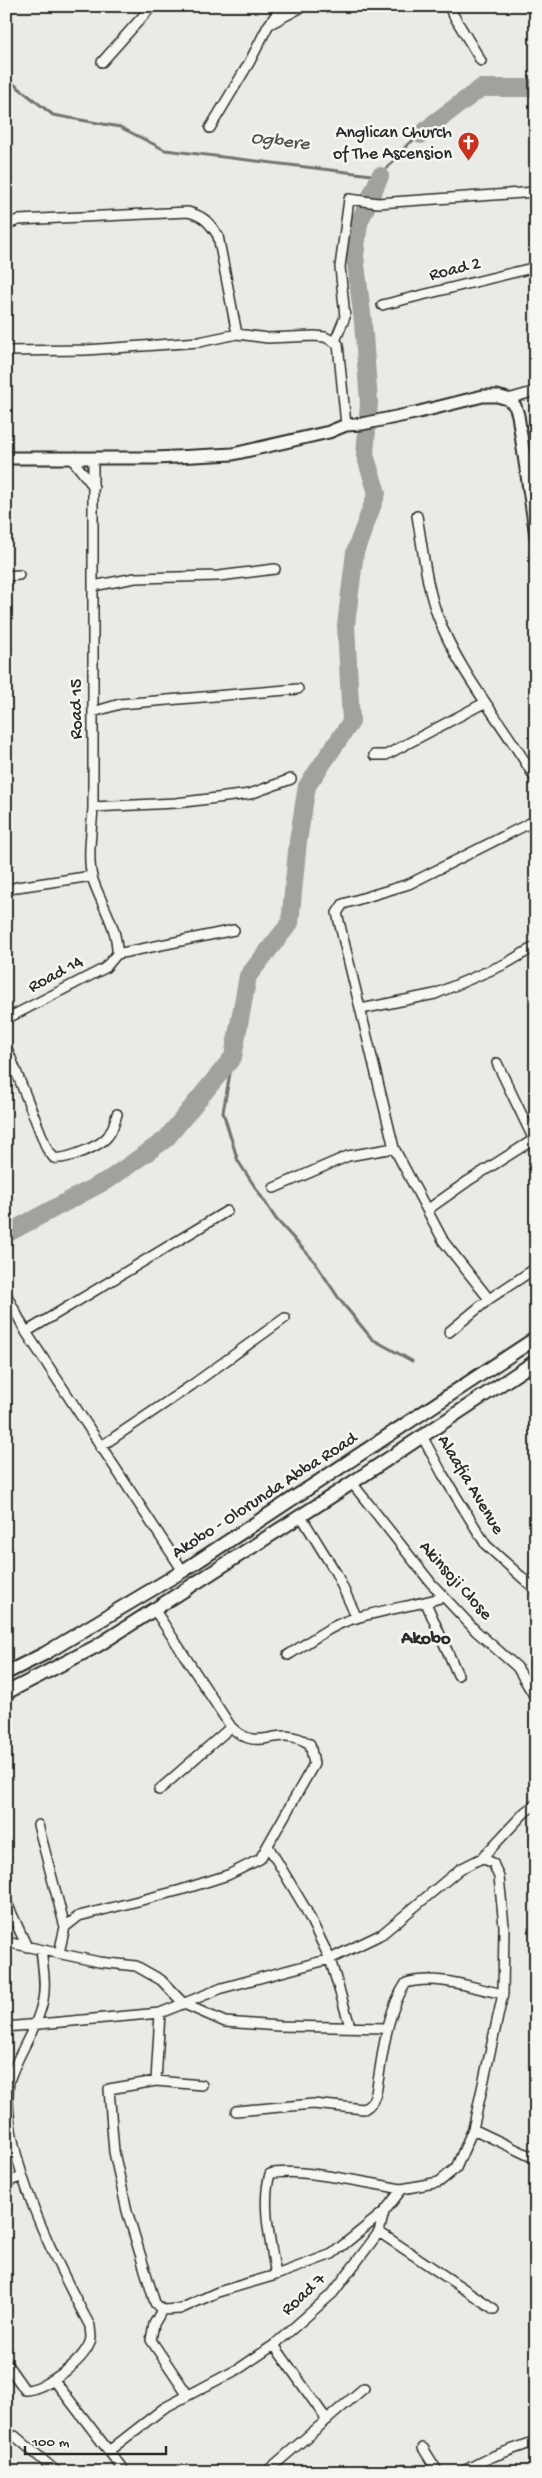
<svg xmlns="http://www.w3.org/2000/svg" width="542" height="2478" font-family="'Gochi Hand',sans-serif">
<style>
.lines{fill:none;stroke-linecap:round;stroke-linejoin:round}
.stream{stroke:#727270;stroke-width:3}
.river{stroke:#a1a19e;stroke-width:18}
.minor-casing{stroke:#2b2b2b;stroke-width:12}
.tertiary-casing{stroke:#2b2b2b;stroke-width:15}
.secondary-casing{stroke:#2b2b2b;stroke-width:16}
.minor{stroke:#f6f6f2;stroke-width:9}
.tertiary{stroke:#f6f6f2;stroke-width:11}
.secondary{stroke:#f6f6f2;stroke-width:12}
.labels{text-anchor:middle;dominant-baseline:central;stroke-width:5;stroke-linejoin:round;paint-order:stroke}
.poi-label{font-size:18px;fill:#2b2b2b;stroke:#f6f6f2;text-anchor:end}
.street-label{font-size:18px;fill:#2b2b2b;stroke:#f6f6f2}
.water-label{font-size:19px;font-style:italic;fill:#545453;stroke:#f6f6f2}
.neighbourhood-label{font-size:19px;font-weight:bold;fill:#2b2b2b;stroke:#f6f6f2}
</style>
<rect width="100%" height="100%" fill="#eaeae6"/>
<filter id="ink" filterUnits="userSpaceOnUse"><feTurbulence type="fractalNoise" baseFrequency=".02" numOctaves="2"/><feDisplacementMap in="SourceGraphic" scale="10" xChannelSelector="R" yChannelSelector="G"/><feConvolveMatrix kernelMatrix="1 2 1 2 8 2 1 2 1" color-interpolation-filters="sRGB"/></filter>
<g filter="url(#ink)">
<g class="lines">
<path class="stream" d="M6,78L53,115L120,127L165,150L380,176L408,144L421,135
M233,1057L223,1112L238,1161L276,1219L314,1261L340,1300L372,1339L412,1361"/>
<path class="river" d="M421,135L434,123L481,88H536
M6,1234L111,1178L166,1139L233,1057L248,976L290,923L298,841L307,786L351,722L346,625L355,552L377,493L365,455L369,403L363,322L355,256L359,223L380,176"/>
<defs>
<path id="minor" d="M448,6L481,61
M270,24L304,6
M102,62L152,6
M210,128L249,63L268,26L282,6
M6,225L18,220L188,212C204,216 210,223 218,236L237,334
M382,305L536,267
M335,341L345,317L340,267L349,199L378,203L536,192
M6,351L86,350L199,342L237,334L268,338L314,336L325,337L338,344L346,425
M508,399L536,391
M71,458L94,487
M93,458V807C92,829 87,856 92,877C100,903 118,926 117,954
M417,516C423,549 426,586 438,617C461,677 505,725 536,780
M6,576L19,575
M93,586L135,578L219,576L275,569
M93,712L120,704L298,689
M374,755H386L484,703
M93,807L176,803L250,794L291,779
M6,891L17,887L92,876
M117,954L234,930
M361,1009L435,994L505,964L536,946
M6,1019L105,968L117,954
M6,1046L47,1149L54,1158C66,1160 101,1146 108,1136C113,1130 115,1121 117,1114
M497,1063L534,1140
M274,1188L348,1156L394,1148
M427,1210L468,1181L536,1138
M6,1294L26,1332L183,1571
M489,1299L444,1242L394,1148L337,913L343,904L409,884L536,820
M26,1332L227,1211
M449,1332L489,1299L536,1268
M422,1436L443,1475L486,1545L536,1590
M100,1447L192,1385L285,1318
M352,1483L431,1583L476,1631L517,1667L536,1699
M301,1516L336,1573L357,1618
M426,1603L458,1675
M288,1655C308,1643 328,1627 349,1620C380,1610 413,1606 444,1597
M159,1790L231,1727
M38,1825L65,1927
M268,1846L305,1908L330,1959L350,2026
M6,1901L27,1947
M6,1942L99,1962L136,1966L161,1980L184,2004L225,2022L279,2026L387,2028
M59,1953L65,1927L79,1916L181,1890L228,1875L260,1859L314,1764L310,1744C275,1722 261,1756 231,1727L154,1609
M6,2027L160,2013L222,1988L330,1959L382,1934L460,1869L482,1858L525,1812L536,1804
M156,2081L160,2013
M202,2085L156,2081L109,2089L114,2152L127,2211L155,2303L162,2310L180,2309L218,2292L276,2275L332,2254L384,2212
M236,2111L313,2104L364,2109C371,2105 374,2101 376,2093C383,2056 385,2015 406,1983C437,1974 473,1988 503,1994
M473,2129L536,2159
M6,2182L18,2178
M379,2232L494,2309
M276,2275C271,2245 261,2204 270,2174C294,2167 374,2184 402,2189
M162,2310L154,2324L151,2340L188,2395
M274,2345L327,2420
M6,2363L25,2390C45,2390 88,2359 91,2338C91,2334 90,2329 90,2326C56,2263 0,2153 9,2081C18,2053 37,2029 43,2000C46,1984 43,1967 41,1950
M54,2380L125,2472
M6,2435L15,2436L57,2472
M423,2448L438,2472
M110,2450L164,2408L240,2368L274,2345L333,2293L379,2232L384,2212L402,2189L439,2182L456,2168L473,2129L503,1994L504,1926L499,1877L493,1863L482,1858
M266,2472L364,2388
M401,2472L404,2470
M461,2472L491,2457L536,2441"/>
<path id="tertiary" d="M6,458H156L233,454L329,432L346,425L362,424L415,413L483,396H497L508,399L515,406L518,415L536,536"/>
<path id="secondary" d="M6,1673L44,1654L183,1571L536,1338
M6,1693L97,1646L335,1494L536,1361"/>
</defs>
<use href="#minor" class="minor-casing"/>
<use href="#tertiary" class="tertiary-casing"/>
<use href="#secondary" class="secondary-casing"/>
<use href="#minor" class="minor"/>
<use href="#tertiary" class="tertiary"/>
<use href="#secondary" class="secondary"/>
</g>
</g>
<defs>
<symbol id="church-pin" viewBox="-11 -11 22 30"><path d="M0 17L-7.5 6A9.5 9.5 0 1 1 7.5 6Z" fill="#c8321e" stroke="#f6f6f2"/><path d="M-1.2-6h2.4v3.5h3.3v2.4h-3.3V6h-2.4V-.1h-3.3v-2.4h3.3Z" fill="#fff"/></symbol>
</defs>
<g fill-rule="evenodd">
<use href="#church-pin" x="456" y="130" width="25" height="34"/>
</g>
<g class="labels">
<g class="poi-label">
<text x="452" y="133">Anglican Church<tspan x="452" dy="21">of The Ascension</tspan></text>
</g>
<g class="street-label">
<text transform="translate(455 270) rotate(-14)">Road 2</text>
<text transform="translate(77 709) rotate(-90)">Road 15</text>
<text transform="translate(56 975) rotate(-28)">Road 14</text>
<text transform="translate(470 1485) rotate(59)">Alaafia Avenue</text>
<text transform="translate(265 1496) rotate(-33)">Akobo - Olorunda Abba Road</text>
<text transform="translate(455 1581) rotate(48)">Akinsoji Close</text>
<text transform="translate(304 2295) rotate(-43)">Road 7</text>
</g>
<g class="water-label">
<text transform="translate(280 142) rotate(7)">Ogbere</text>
</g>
<g class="neighbourhood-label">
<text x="426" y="1639">Akobo</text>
</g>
</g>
<rect width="542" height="2478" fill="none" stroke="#f6f6f2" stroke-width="25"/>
<rect x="12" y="12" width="517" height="2453" fill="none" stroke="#2b2b2b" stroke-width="2" filter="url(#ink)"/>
<path d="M25 2446v8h141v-8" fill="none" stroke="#2b2b2b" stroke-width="2.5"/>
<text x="32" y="2446" font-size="15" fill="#2b2b2b" stroke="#f6f6f2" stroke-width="4" paint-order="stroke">100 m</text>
</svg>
